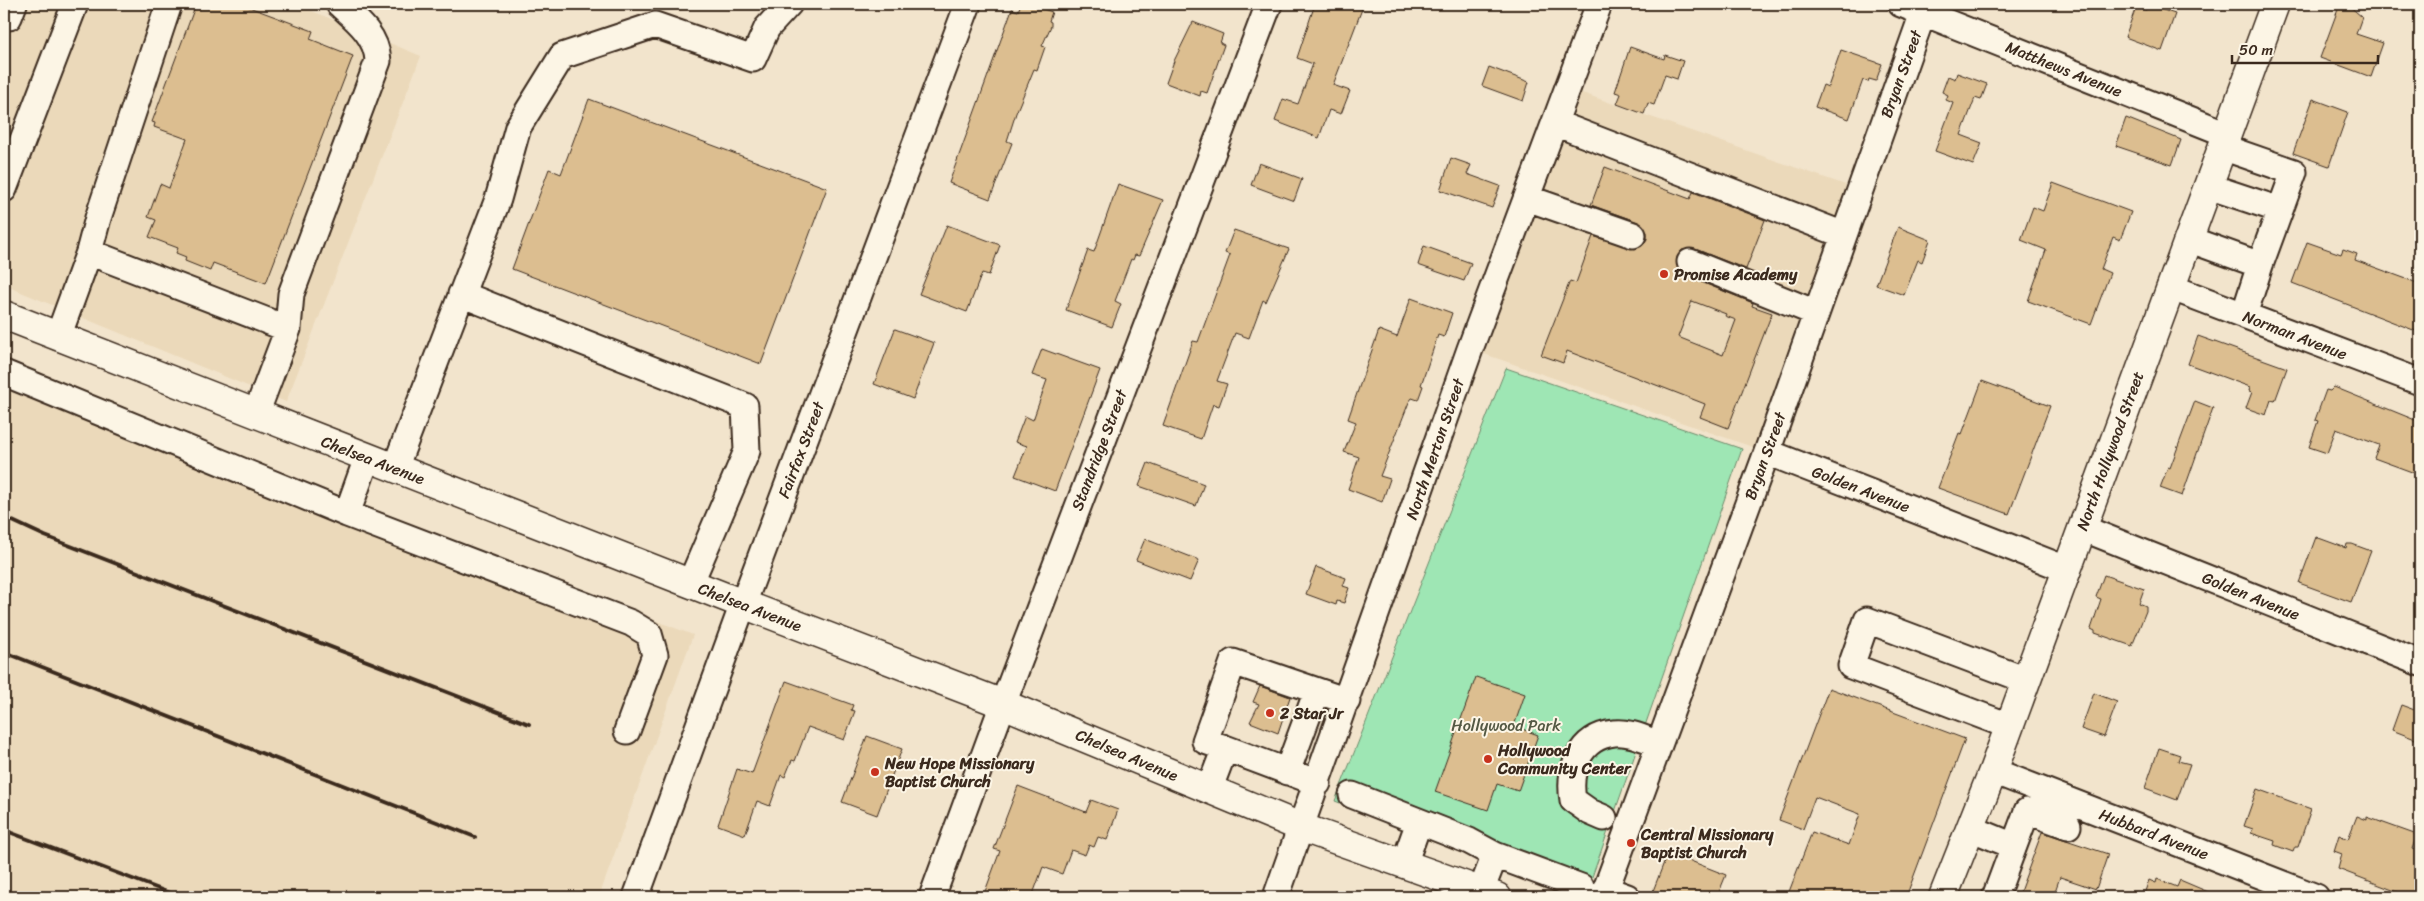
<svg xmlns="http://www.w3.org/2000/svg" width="2424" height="901" font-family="Sriracha,sans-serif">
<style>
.built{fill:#ebd9ba}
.green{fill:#9ee6b4;stroke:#6c8869}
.building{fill:#dcbe90;stroke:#3b2a1e;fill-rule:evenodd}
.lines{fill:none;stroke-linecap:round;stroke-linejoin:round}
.minor-casing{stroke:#3b2a1e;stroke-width:29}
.major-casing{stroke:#3b2a1e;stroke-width:31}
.minor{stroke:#fcf5e5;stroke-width:25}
.major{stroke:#fcf5e5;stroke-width:28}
.rail{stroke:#3b2a1e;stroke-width:4}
.poi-dot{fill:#c8321e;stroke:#fcf5e5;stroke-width:2}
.labels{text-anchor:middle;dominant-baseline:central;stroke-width:4;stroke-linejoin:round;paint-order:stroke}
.street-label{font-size:16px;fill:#3b2a1e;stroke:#fcf5e5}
.poi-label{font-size:16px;font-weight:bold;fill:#3b2a1e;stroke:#fcf5e5;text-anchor:start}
.park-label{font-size:16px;fill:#545944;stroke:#fcf5e5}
</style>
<rect width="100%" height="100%" fill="#f2e4cc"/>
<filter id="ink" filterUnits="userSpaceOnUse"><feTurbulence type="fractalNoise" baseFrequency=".02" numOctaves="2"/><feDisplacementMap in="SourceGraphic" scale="10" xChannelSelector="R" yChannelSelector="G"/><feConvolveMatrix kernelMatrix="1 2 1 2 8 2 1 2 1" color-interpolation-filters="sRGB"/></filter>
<g filter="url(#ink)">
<path class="built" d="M4,4H295L421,56L286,402L4,285Z
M1568,88L1860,190L1767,452L1470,349Z
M4,368L693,635L599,897H4Z"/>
<path class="green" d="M1506,368L1742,449L1585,897L1335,801Z"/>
<path class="building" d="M196,4H241L313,31L310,39L353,56L266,283L213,263L210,271L185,261L186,257L176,253L178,248L149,237L156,220L148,217L160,184L169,188L187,139L154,127L155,123L152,122Z
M1021,4H1028L1052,12L1049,21L1051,22V26L1042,46L1045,47L1037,70L1034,69L1016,113L1007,141L1012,143L990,199L949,183L1012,9L1018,11Z
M1315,4H1348L1362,9L1333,85L1350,91L1341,114L1329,110L1319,138L1275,121L1283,99L1298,104L1313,64L1297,58Z
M2340,4H2347L2362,17L2356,34L2383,43L2371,77L2320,58Z
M2148,5L2175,14L2162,51L2125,37L2136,7L2146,10Z
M1193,22L1223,34L1220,43L1224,45L1207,93L1201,91L1200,96L1166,83L1174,61Z
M1630,47L1664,59L1665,55L1683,61L1677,79L1665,75L1654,105L1648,103L1644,114L1617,104L1621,94L1615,92Z
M1841,50L1882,64L1876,81L1869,79L1868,82L1863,80L1849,119L1815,107L1823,85L1828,87Z
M1489,67L1529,82L1523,101L1482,86Z
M1957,73L1987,84L1981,100L1975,98L1961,135L1982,143L1973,165L1935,151L1953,103L1946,100L1948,95L1942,92L1948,76L1955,79Z
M589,99L827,188L761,364L512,269L549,169L561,174Z
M2313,99L2348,112L2329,166L2293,153Z
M2126,118L2181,140L2172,165L2116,146Z
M1451,158L1471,165L1467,174L1500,186L1492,208L1440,190Z
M1259,163L1302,179L1294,201L1251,185Z
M1605,167L1690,199L1693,192L1765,220L1746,269L1695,249L1682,250L1677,257L1678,270L1684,275L1753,303L1752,306L1772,313L1728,428L1700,417L1705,404L1664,388L1567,351L1563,363L1541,355L1570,281L1576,283L1593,236L1635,249L1642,246L1647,239V232L1638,222L1591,205ZM1692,301L1726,314L1725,316L1736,320L1723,355L1678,337Z
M2053,183L2131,212L2120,240L2113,237L2101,269L2110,273L2091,324L2028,301L2046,250L2021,240L2033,207L2043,211Z
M1118,184L1163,200L1139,256L1135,255L1133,260L1131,259L1115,301L1121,304L1112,327L1066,310L1088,250L1094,252Z
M947,225L1000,245L989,275L982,273L967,312L919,294Z
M1898,227L1930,240L1922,262L1918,260L1904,295L1876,285Z
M1234,230L1289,249L1266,302L1263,300L1249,338L1235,333L1217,381L1227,384L1219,406L1213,404L1201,439L1163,426L1193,341L1198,342L1230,255L1225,253Z
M2307,242L2341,254L2343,249L2357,254L2355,260L2420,284V318L2416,331L2292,283Z
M1424,246L1471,263L1464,281L1418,265Z
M1411,298L1452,313L1444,337L1438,335L1421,385L1423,386L1418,400L1412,398L1409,402L1380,476L1390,479L1382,502L1348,489L1359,457L1344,452L1356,422L1348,419L1379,330L1397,337Z
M895,329L934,343L913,399L874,384Z
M2198,336L2287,368L2275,401L2271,400L2266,415L2246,408L2252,392L2249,391L2250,387L2188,364Z
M1042,349L1100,370L1055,491L1015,476L1027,446L1015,442L1025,416L1033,420L1047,380L1032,375Z
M1982,381L2050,406L2009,514L1938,488L1959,433L1962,434Z
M2334,387L2420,422V475L2374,458L2379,445L2336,429L2327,453L2309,447L2318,421L2315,420L2326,390L2330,391Z
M2195,401L2213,408L2182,496L2160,488L2168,467L2170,468Z
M1148,463L1204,484L1196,506L1139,486Z
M2316,537L2346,548L2347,544H2352L2371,551L2351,602L2299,583Z
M1145,539L1199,560L1190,581L1136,560Z
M1316,567L1346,578L1343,586L1349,588L1344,603L1337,601L1336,605L1306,594Z
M2104,575L2144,589L2139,603L2146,606V611L2132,646L2095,633V631L2091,629L2101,599L2096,597Z
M1476,677L1525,694L1514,726L1538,735L1518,791L1497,784L1488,810L1435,792Z
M786,681L853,705L851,710L855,711L844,740L808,727L795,761L792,760L785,777L781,775L770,806L757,801L745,835L718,825L737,769L752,774Z
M1260,686L1290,697L1278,733L1250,722L1259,704L1253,702Z
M1829,688L1965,739L1906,897H1787L1812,832L1849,845L1860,814L1815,797L1803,829L1779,820Z
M2094,693L2117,702L2104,737L2081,729Z
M2401,705L2420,712V741L2392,730Z
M867,736L902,749L877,815L842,802Z
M2159,748L2180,755L2178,761L2190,764L2177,800L2145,788Z
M1018,786L1086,812L1091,800L1118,810L1107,840L1098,837L1094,847L1089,845L1085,855L1071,850L1062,874L1043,867L1032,897H983L1000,851L994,849Z
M2257,789L2311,809L2298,847H2295L2293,852L2274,845L2275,841L2251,833L2253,829L2244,826Z
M2357,816L2367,820V817L2417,835L2412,849L2420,852V897H2401L2403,894L2338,869L2342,854L2334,851L2339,835L2348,839Z
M2042,832L2108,854L2096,889L2060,877L2053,897H2018Z
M1668,852L1726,875L1717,897H1670L1653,891Z
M2157,879L2177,887L2180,880L2220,897H2143L2149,880L2156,883Z"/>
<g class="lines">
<defs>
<path id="minor" d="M1901,4L2227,134
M4,17H9L14,4
M1555,123L1844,235
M2208,186L2280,210
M4,189L75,4
M1527,198L1633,235
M2188,239L2260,265L2294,172L2222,147
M89,252L98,218L169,4
M1690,262L1816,313
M2170,287L2420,382
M461,294L745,406L747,451L690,584
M2244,315L2260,265
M58,337L89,252L288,329
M4,373L347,514L367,458
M256,414L288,329L291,294L378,61C377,36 357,20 339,4
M1767,452L2066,569
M395,468L498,199L518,127L562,56L655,25L753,59L767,28L789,4
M347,514L631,623L649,634L655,655L627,731
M2082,528L2420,663
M2009,726L1851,666L1867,620L2026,680
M1225,748L1318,783
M1993,771L2316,897
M1287,772L1317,691
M1209,790L1225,748L1205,741L1233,662L1347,701
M1352,795L1469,841L1495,855L1581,887
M1604,818L1590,812L1573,800C1568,770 1579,737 1614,733C1629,731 1645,739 1659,744
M1970,828L2014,846
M1404,864L1419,822
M1605,889L1627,897
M1481,891L1495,855
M636,897L743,604L968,4
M932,897L1003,704L1269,4
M1276,897L1470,349L1599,4
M1603,897L1767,452L1923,13
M1995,897L2027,811L2068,826"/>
<path id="major" d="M4,315L743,604L1003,704L1303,828L1497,897
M1943,897L1993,771L2275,4"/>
</defs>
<use href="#minor" class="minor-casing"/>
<use href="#major" class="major-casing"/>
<use href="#minor" class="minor"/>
<use href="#major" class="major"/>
<path class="rail" d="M4,517L45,536L529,724
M4,652L475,837
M4,830L180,897"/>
</g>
</g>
<g class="poi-dot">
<circle cx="1664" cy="274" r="5"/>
<circle cx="1270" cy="713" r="5"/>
<circle cx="1488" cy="759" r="5"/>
<circle cx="875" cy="772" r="5"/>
<circle cx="1631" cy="843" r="5"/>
</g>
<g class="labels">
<g class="street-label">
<text transform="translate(2064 69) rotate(22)">Matthews Avenue</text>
<text transform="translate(1901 74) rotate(-70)">Bryan Street</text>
<text transform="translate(2295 335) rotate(21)">Norman Avenue</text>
<text transform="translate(1435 449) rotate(-71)">North Merton Street</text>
<text transform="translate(801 450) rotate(-69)">Fairfax Street</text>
<text transform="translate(1099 450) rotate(-69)">Standridge Street</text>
<text transform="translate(2110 451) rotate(-70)">North Hollywood Street</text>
<text transform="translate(1765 456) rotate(-70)">Bryan Street</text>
<text transform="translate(373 460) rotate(21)">Chelsea Avenue</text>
<text transform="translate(1861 489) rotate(21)">Golden Avenue</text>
<text transform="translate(2251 596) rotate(22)">Golden Avenue</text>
<text transform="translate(750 607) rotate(21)">Chelsea Avenue</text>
<text transform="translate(1127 755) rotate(23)">Chelsea Avenue</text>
<text transform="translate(2154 834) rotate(21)">Hubbard Avenue</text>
</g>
<g class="poi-label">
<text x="1674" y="274">Promise Academy</text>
<text x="1280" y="713">2 Star Jr</text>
<text x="1498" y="750">Hollywood<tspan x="1498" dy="18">Community Center</tspan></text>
<text x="885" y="763">New Hope Missionary<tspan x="885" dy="18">Baptist Church</tspan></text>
<text x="1641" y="834">Central Missionary<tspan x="1641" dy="18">Baptist Church</tspan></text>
</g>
<g class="park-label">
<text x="1506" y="725">Hollywood Park</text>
</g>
</g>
<rect width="2424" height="901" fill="none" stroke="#fcf5e5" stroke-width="20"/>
<rect x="10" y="10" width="2404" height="881" fill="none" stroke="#3b2a1e" stroke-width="2" filter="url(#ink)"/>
<path d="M2232 55v8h146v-8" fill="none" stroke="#3b2a1e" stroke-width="2.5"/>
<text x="2239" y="55" font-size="15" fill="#3b2a1e" stroke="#fcf5e5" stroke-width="4" paint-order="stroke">50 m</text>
</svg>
